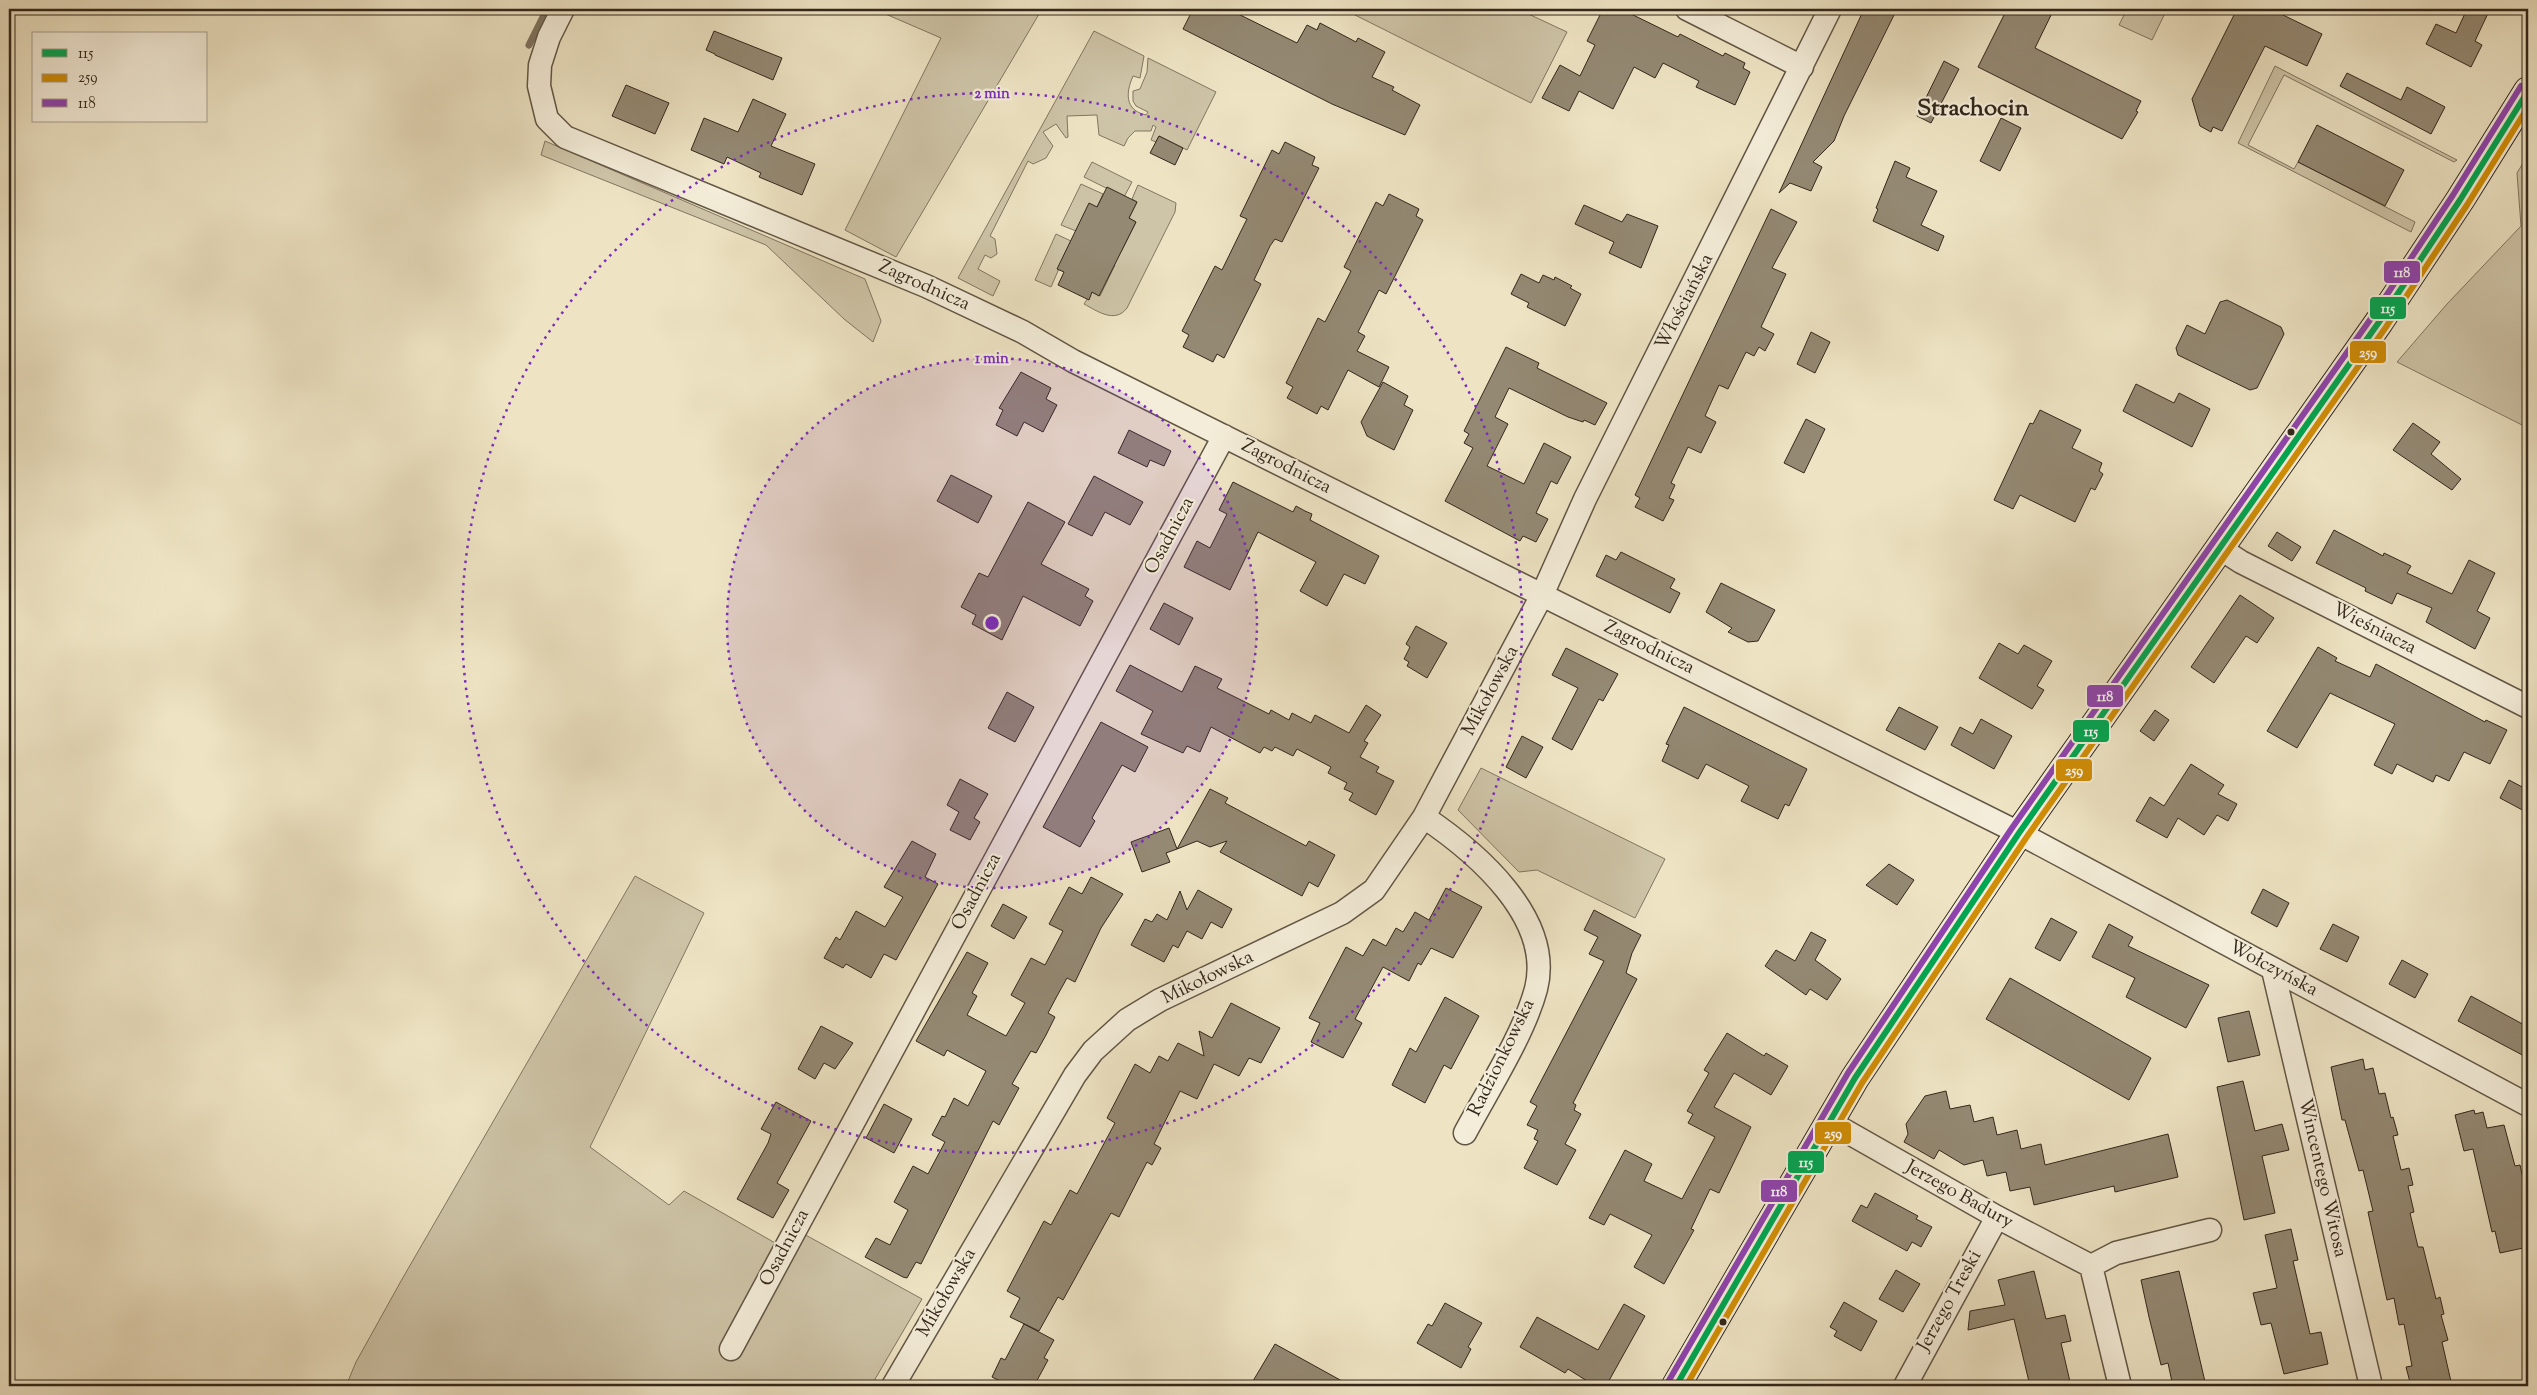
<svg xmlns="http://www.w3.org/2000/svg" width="2537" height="1395" font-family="'Sorts Mill Goudy',serif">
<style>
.green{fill:#cec4a7;stroke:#807661}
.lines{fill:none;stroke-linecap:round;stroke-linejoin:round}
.stream{stroke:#7d725e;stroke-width:7}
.building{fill:#948973;stroke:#33271b}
.minor-casing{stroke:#625645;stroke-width:25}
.secondary-casing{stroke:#33271b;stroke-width:30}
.minor{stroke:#f4edd9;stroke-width:22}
.secondary{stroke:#f4edd9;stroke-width:28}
.bus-1-casing{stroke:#f4edd9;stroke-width:10}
.bus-2-casing{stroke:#f4edd9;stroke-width:10}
.bus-3-casing{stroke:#f4edd9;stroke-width:10}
.bus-1{stroke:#00a651;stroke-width:6}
.bus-2{stroke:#d08d05;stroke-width:6}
.bus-3{stroke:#8e44ad;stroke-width:6}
.ring{fill:none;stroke:#7b2cbf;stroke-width:2.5;stroke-dasharray:2.5 5}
.bus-dot{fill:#33271b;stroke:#f4edd9;stroke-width:2}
.labels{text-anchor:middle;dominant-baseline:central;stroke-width:4.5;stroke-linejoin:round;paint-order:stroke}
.street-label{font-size:19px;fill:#33271b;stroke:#f4edd9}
.district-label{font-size:24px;font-weight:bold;fill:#33271b;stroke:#f4edd9}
.centre{fill:#7b2cbf;stroke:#f4edd9;stroke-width:2.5}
.ring-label{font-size:15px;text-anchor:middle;font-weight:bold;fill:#7b2cbf;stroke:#f4edd9;stroke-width:4.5;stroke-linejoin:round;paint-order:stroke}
.line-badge{stroke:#f4edd9;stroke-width:2}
.badge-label{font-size:14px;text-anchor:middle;font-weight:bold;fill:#fff}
</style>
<rect width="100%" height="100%" fill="#eee4c4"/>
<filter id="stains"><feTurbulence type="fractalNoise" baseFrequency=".004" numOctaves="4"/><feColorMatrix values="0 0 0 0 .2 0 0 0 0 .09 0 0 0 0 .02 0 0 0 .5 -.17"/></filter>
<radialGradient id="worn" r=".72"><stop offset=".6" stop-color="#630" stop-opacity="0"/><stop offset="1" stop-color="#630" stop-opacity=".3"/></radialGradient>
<path class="green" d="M874,9H1042L896,257L845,230L941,38Z
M1343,9H1523L1522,11L1567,32L1531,103Z
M2127,9H2167L2152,40L2119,25Z
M1094,31L1144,56L1140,78L1133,76C1126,92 1124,110 1146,115L1148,112L1136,106L1133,101V91L1140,89L1147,72L1148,58L1216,92L1187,150L1159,136L1156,142L1151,140L1156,127L1153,125L1151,131H1135L1128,138L1124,146L1099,135L1097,115L1067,116L1068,137L1066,138L1056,124L1043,132L1053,146L1046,158L1033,164L1028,161L990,236L995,239L997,254L991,258L985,255L978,269L1000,281L993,296L958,278Z
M2275,66L2457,160L2454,162L2284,75L2248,145L2294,169L2298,162L2415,222L2411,232L2238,143Z
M545,141L865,279L881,321L873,342L844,319L766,245L541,155Z
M2528,155V428L2397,362L2447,304L2521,226L2517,173Z
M1092,162L1132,182L1124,197L1084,177Z
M1081,184L1103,194L1097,207L1076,231L1061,225Z
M1138,185L1176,203L1175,212L1127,308C1115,324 1097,311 1084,304L1092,292L1100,296L1115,265L1108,262L1121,252L1136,222L1129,218L1137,202L1132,199Z
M1056,234L1071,241L1051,287L1035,280Z
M1481,768L1665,859L1635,918L1537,870L1519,872L1458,810Z
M635,876L704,913L590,1147L669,1205L684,1191L791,1252L802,1233L922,1299L871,1386H346L356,1362L401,1281Z"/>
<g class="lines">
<path class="stream" d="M579,10V9
M529,45L547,9"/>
</g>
<path class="building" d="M1193,9H1228L1297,43L1307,25L1317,30L1320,23L1356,42L1358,38L1385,52L1372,77L1394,87L1392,90L1420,105L1405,135L1332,104L1183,29Z
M1603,9H1621L1678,37L1680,34L1723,56L1725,53L1745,63L1743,68L1750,72L1735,105L1696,87L1699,81L1663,63L1655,78L1634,67L1613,109L1579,91L1569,111L1542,98L1560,65L1580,76L1595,45L1587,41Z
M1864,9H1897L1844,116L1834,141L1813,162L1822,167L1811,191L1790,183L1779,193Z
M2007,9H2054L2035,48L2141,101L2136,111L2138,112L2122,139L1978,67Z
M2237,9H2284L2281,14L2322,34L2307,66L2265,46L2222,131L2213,127L2211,132L2200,126L2192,99Z
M2467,9H2490L2475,41L2482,45L2471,67L2426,44L2436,24L2456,33Z
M714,31L782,58L773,80L715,55V54L706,50Z
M1944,61L1959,69L1931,123L1917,116Z
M2347,73L2401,100L2407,87L2445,107L2431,134L2340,86Z
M626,85L669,103L655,134L612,116Z
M753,99L786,114L771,146L815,164L802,195L759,177L761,173L727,157L724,164L691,150L704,118L738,132Z
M2001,118L2021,128L2000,171L1980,161Z
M2317,125L2404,170L2385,206L2298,162Z
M1159,136L1183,148L1175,165L1150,153Z
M1285,142L1315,157L1312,165L1319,168L1282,242L1275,239L1270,246L1254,280L1261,284L1224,358L1217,354L1213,362L1183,347L1189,335L1182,331L1215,266L1222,270L1241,231L1247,219L1240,216L1272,150L1279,154Z
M1895,161L1910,168L1906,177L1937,191L1921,225L1944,236L1938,251L1873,221L1878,209L1876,208Z
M1107,187L1137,202L1129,218L1136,222L1099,296L1092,292L1089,300L1058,285L1064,272L1057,269L1089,203L1097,207Z
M1389,194L1419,209L1416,216L1423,220L1386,294L1379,290L1358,332L1365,336L1357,351L1389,367L1379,387L1348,370L1328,410L1321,406L1317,414L1287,398L1293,387L1286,383L1318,318L1325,322L1345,283L1351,271L1344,267L1376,202L1383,206Z
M1584,205L1622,222L1627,214L1658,226L1641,268L1609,253L1614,242L1575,224Z
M1771,209L1797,222L1772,268L1786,274L1761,327L1774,334L1765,351L1759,347L1754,356L1746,352L1728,389L1719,385L1705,416L1716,422L1701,453L1688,447L1671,483L1675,485L1669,498L1674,500L1663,521L1635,507L1640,498L1635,495Z
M1521,274L1539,283L1543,275L1554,280L1555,277L1572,286L1570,288L1581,294L1565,326L1527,307L1529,303L1511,294Z
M2227,300L2281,327L2284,334L2257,388L2250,390L2178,355L2176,348L2187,325L2205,334L2220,302Z
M1811,332L1830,342L1815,373L1797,364Z
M1506,347L1539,363L1537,368L1607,403L1595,425L1584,420L1583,422L1568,417L1509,388L1495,417L1508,424L1487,466L1524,484L1544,443L1571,457L1557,484L1551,481L1536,513L1548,519L1536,542L1523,536L1520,541L1445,501L1473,448L1464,443L1469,434L1464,431Z
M1021,372L1051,388L1046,399L1057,405L1043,432L1024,422L1017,436L996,425L1003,410L999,408Z
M1383,382L1408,396L1404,405L1413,410L1394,450L1367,436L1361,422Z
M2136,384L2174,403L2179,393L2210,409L2192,447L2123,411Z
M2040,410L2081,430L2072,448L2102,463L2099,471L2103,474L2095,490L2091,488L2075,522L2020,495L2013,509L1994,500L2030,423L2033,424Z
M1806,419L1825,429L1804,473L1784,463Z
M2413,423L2440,442L2431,454L2461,479L2452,490L2393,450Z
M1129,430L1171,451L1164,466L1150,460L1147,467L1118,453Z
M951,475L992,496L978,523L937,501Z
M1094,476L1143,502L1130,525L1105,512L1092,536L1068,524Z
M1233,482L1293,512L1296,506L1305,511L1312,514L1310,520L1379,556L1365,584L1344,574L1327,606L1300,591L1316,562L1258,532L1230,590L1184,567L1197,541L1210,548L1227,514L1219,510Z
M1028,502L1065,522L1041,564L1089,589L1085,596L1093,601L1080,626L1023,596L1002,640L972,624L976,615L961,607L979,573L988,577Z
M2334,530L2383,556L2384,553L2411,566L2407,573L2452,594L2469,560L2495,573L2477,611L2490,618L2475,649L2426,622L2432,608L2397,593L2392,604L2365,591L2366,588L2316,563Z
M2277,532L2301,547L2292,561L2268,546Z
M1621,552L1675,579L1670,588L1680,593L1670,613L1596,576L1606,555L1616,560Z
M1721,583L1775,610L1758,641L1748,642L1728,632L1732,628L1706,612Z
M2240,595L2274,618L2257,643L2246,636L2214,683L2191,667Z
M1164,603L1193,618L1179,645L1150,629Z
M1416,626L1447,643L1427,678L1407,666L1409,662L1404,659L1410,647L1406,644Z
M1999,643L2018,654L2024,645L2052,661L2037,686L2044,690L2032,709L1979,678Z
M2318,647L2337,658L2335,661L2370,677L2376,664L2485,722L2486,720L2507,730L2490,764L2464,752L2449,781L2436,775L2433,782L2397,764L2392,774L2374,765L2395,724L2330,693L2297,748L2267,731Z
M1566,648L1618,674L1603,701L1599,699L1572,750L1552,739L1578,688L1552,675Z
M1130,665L1182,692L1195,666L1222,679L1217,688L1269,714L1271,710L1289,720L1292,713L1311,723L1315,715L1349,733L1366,705L1381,715L1364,741L1368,743L1360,757L1379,767L1376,772L1394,781L1376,815L1349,800L1353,793L1344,789L1347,783L1328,773L1331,767L1297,749L1293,756L1275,747L1272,751L1264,747L1260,753L1211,727L1200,752L1187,746L1183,753L1141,734L1153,711L1116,691Z
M1007,692L1034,707L1015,742L988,728Z
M1684,707L1807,769L1789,806L1785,804L1778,819L1741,801L1749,786L1706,764L1698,779L1662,761L1669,745L1666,744Z
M1899,707L1938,727L1925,750L1886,730Z
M2155,710L2169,720L2154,741L2140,731Z
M1981,719L2012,736L1994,769L1951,745L1960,727L1973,734Z
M1101,722L1148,747L1135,772L1122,765L1092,818L1095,821L1080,847L1043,827Z
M1522,736L1543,747L1526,778L1506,767Z
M2191,764L2224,785L2218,794L2237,804L2228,821L2217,815L2204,835L2178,818L2167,838L2136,821L2150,797L2164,806Z
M960,779L988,794L974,818L980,822L970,840L950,830L959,812L947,805Z
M2509,780L2528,790V813L2500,798Z
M1210,789L1228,798L1225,803L1306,846L1309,841L1335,855L1318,887L1309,882L1302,896L1220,852L1227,841L1210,847L1197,841L1177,849Z
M1169,828L1177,849L1166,853L1170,862L1142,872L1131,842Z
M912,841L936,854L925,877L938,884L896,960L884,954L871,978L846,964L843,968L824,958L836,937L840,940L856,911L885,927L903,897L884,887Z
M1889,864L1914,880L1897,905L1866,885Z
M1091,877L1123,894L1101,928L1075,982L1067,978L1057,996L1048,1013L1055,1017L1046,1035L1036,1053L1031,1051L1012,1084L1019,1088L999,1125L993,1121L921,1264L916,1262L907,1278L903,1277L865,1257L876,1238L890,1245L908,1210L894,1202L913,1166L928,1174L945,1142L932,1135L942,1116L945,1117L954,1098L968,1106L986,1071L947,1050L944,1056L916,1041L967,952L988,963L972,993L977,996L967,1015L1006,1036L1025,1003L1011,995L1031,958L1045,965L1063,931L1049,924L1069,887L1082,894Z
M1446,888L1482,907L1453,958L1431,948L1421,965L1418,963L1409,981L1383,967L1355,1019L1362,1023L1343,1058L1311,1042L1320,1023L1309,1018L1346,947L1363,956L1373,939L1386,946L1396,928L1403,932L1415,912L1429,920Z
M2263,889L2289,903L2277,927L2251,913Z
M1198,890L1232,909L1222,928L1211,922L1202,939L1187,931L1178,948L1173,945L1164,962L1131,945L1145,919L1152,922L1157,914L1167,920L1180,891L1187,910Z
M1003,904L1027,917L1014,939L991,926Z
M1594,910L1641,935L1632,953L1626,973L1637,979L1573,1103L1576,1105L1574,1110L1581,1114L1565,1144L1576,1150L1557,1185L1524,1168L1538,1141L1534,1139L1538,1130L1527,1125L1537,1106L1530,1102L1604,961L1589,954L1598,937L1584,930Z
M2051,918L2077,932L2060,961L2035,948Z
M2109,924L2133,937L2128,946L2209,985L2186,1028L2126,997L2135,978L2092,957Z
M2333,924L2359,937L2347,962L2320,949Z
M1811,932L1826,940L1815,960L1841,979L1827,1000L1810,989L1806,995L1765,966L1776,950L1795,961Z
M2402,960L2428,974L2415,998L2389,984Z
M2010,978L2151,1058L2129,1100L1986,1019Z
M2471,996L2528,1027V1058L2458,1021Z
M1445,997L1479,1016L1451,1069L1444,1065L1425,1103L1392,1085L1410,1048L1416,1052Z
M1231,1003L1280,1028L1261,1063L1249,1058L1239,1076L1214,1064L1197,1099L1180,1091L1154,1144L1161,1148L1152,1165L1147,1162L1119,1217L1111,1213L1063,1300L1058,1297L1039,1331L1010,1317L1020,1298L1007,1291L1044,1221L1051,1225L1070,1190L1077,1194L1115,1123L1107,1118L1135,1064L1150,1073L1159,1056L1168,1061L1178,1043L1204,1056L1199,1031L1212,1038Z
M2249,1011L2260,1055L2228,1062L2218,1018Z
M821,1026L853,1043L835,1069L824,1063L815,1079L798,1069Z
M1727,1033L1764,1056L1766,1053L1788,1066L1771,1095L1734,1073L1714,1107L1751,1127L1719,1193L1710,1189L1691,1229L1694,1230L1664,1284L1634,1267L1652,1235L1610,1214L1604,1225L1589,1218L1625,1150L1652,1164L1644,1181L1682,1199L1715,1137L1688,1123L1693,1114L1687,1111L1709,1073L1704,1070Z
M2363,1059L2365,1070L2373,1068L2379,1094L2385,1093L2391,1118L2393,1117L2398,1135L2393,1136L2401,1170L2409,1168L2413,1185L2408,1186L2414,1212L2410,1213L2418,1247H2423L2436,1299L2440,1297L2444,1314L2441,1315L2448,1340L2442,1342L2452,1386H2411L2406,1367L2412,1366L2404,1324L2399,1325L2394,1298L2387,1300L2368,1212L2373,1211L2363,1170L2359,1171L2345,1120H2342L2331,1067Z
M2243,1081L2255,1131L2282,1124L2289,1150L2262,1156L2275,1213L2244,1220L2217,1087Z
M1946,1091L1950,1109L1970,1105L1974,1122L1993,1117L1997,1135L2017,1130L2021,1149L2041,1144L2045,1165L2168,1134L2178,1177L2115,1192L2114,1186L2034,1205L2030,1187L2010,1191L2006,1172L1987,1176L1983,1160L1964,1165L1939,1150L1934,1159L1904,1142L1908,1134L1906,1124L1925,1096Z
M776,1102L811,1121L777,1183L789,1190L773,1218L737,1199L768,1143L771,1134L761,1129Z
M884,1104L912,1119L894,1153L866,1138Z
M2474,1110L2475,1114L2483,1112L2487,1128L2504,1125L2515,1166L2520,1165L2528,1201V1247L2500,1253L2495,1231L2492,1232L2473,1149L2464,1151L2455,1115Z
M1875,1193L1918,1216L1916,1219L1932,1227L1921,1247L1912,1242L1907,1251L1852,1221L1861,1205L1867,1208Z
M2291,1229L2298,1260L2293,1261L2310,1334L2321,1332L2328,1364L2284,1374L2271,1323L2261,1325L2253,1293L2277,1288L2265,1235Z
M1896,1270L1920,1284L1903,1312L1879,1299Z
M2034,1271L2046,1319L2065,1315L2071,1341L2061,1343L2071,1386H2030L2014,1319L1968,1330L1970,1311L2005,1305L1998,1280Z
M2179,1271L2188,1309L2206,1386H2180L2179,1380L2172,1382L2168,1363L2161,1365L2149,1317L2141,1280Z
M1844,1302L1877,1321L1861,1351L1834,1336L1837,1331L1830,1327Z
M1445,1303L1482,1323L1468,1347L1471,1349L1461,1368L1417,1343L1428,1324L1432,1326Z
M1624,1304L1645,1316L1606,1386H1595L1568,1369L1565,1373L1520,1347L1537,1317L1598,1350Z
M1024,1324L1054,1340L1044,1358L1048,1360L1034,1386H1010L992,1377L1001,1358L1005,1360Z
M1275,1344L1351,1386H1250Z"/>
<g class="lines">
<defs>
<path id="minor" d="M563,9L549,37L540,65L539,86L547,119L565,137L926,286L1023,332L1073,361L2019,833L2528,1105
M1687,9L1802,67
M2221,549L2241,562L2528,707
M1424,817C1476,852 1554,918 1536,989C1524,1034 1488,1090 1465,1133
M2273,970L2371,1386
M1828,1121L1997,1217L2091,1266
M731,1349L1224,436
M893,1386L1075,1075L1093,1051L1127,1020L1160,1000L1342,913L1374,890L1424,817L1542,595L1585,499L1830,9
M1905,1386L1997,1217
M2120,1386L2091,1266L2116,1253L2210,1230"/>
<path id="secondary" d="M1676,1386L1855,1078L2019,833L2379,322L2460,200L2528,91"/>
</defs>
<use href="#minor" class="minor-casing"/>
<use href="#secondary" class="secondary-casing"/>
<use href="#minor" class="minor"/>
<use href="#secondary" class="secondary"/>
<defs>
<path id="bus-1" d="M1676,1386L1855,1078L2019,833L2379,322L2460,200L2528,91"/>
<path id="bus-2" d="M1686,1386L1862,1083L2026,838L2386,327L2467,205L2528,107"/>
<path id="bus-3" d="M1668,1382L1848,1073L2012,828L2372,317L2453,195L2521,86"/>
</defs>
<use href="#bus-1" class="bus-1-casing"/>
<use href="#bus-2" class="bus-2-casing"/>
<use href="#bus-3" class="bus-3-casing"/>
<use href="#bus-1" class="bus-1"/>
<use href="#bus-2" class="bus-2"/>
<use href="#bus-3" class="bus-3"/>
</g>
<circle cx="992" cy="623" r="265" fill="#7b2cbf" fill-opacity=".12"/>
<g class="ring">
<circle cx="992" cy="623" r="265"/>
<circle cx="992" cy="623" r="530"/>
</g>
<g class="bus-dot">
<circle cx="2291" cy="432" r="4.5"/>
<circle cx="1723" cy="1322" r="4.5"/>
</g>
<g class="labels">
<g class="street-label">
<text transform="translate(924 286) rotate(24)">Zagrodnicza</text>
<text transform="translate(1685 302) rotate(-63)">Włościańska</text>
<text transform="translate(1286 467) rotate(27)">Zagrodnicza</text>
<text transform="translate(1170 536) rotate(-62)">Osadnicza</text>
<text transform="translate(2374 629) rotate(27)">Wieśniacza</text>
<text transform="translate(1649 648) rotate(26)">Zagrodnicza</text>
<text transform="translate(1491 691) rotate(-62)">Mikołowska</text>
<text transform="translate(977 892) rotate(-62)">Osadnicza</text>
<text transform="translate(2273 969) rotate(28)">Wołczyńska</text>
<text transform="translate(1208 978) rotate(-26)">Mikołowska</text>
<text transform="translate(1502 1058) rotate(-64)">Radzionkowska</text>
<text transform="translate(2322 1178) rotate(77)">Wincentego Witosa</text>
<text transform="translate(1959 1195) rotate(29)">Jerzego Badury</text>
<text transform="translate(785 1248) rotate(-62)">Osadnicza</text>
<text transform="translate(947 1293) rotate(-60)">Mikołowska</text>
<text transform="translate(1950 1301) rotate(-61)">Jerzego Treski</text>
</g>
<g class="district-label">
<text x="1973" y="109">Strachocin</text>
</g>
</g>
<circle cx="992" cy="623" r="8" class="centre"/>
<g class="ring-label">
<text x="992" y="98">2 min</text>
<text x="992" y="363">1 min</text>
</g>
<g class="line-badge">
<rect x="2383" y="260" width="38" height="24" rx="5" fill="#8e44ad"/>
<rect x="2369" y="296" width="38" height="24" rx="5" fill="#00a651"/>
<rect x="2349" y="340" width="38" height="24" rx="5" fill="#d08d05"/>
<rect x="2086" y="684" width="38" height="24" rx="5" fill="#8e44ad"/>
<rect x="2072" y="719" width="38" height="24" rx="5" fill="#00a651"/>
<rect x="2055" y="758" width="38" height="24" rx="5" fill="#d08d05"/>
<rect x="1814" y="1121" width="38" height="24" rx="5" fill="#d08d05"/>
<rect x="1787" y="1150" width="38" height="24" rx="5" fill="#00a651"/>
<rect x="1760" y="1179" width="38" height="24" rx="5" fill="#8e44ad"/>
</g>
<g class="badge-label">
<text x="2402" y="277">118</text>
<text x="2388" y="313">115</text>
<text x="2368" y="357">259</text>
<text x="2105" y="701">118</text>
<text x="2091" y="736">115</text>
<text x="2074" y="775">259</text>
<text x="1833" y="1138">259</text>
<text x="1806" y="1167">115</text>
<text x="1779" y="1196">118</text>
</g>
<rect width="2537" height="1395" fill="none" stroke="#eee4c4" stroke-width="30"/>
<rect x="10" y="10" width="2517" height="1375" fill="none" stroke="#33271b" stroke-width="2.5"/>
<rect x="15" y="15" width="2507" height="1365" fill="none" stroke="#33271b"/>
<rect x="32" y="32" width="175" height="90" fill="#f4edd9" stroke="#a79e8d"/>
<rect x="42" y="49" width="25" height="8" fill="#00a651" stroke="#a79e8d"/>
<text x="78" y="58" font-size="15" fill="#33271b">115</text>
<rect x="42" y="74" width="25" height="8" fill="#d08d05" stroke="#a79e8d"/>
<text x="78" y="82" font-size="15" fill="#33271b">259</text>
<rect x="42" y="99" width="25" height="8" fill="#8e44ad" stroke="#a79e8d"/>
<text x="78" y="108" font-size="15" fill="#33271b">118</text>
<rect width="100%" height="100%" filter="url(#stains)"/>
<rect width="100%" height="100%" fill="url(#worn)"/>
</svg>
